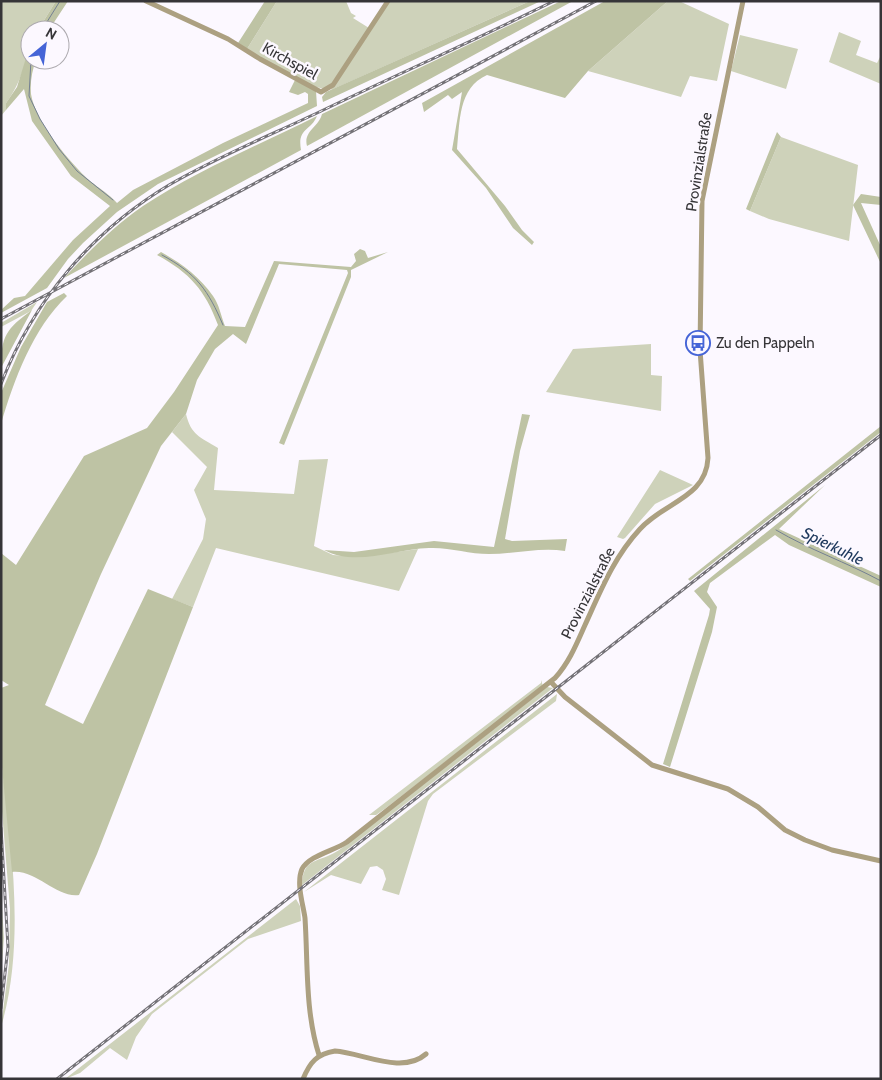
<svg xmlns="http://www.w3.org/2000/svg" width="882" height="1080" font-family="Cabin,sans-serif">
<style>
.green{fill:#ced2ba}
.forest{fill:#bec3a4}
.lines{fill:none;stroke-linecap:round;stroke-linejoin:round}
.stream{stroke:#748092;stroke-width:1}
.minor{stroke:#aca081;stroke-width:5}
.rail-casing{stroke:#747277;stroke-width:3}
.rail{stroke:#fcf8ff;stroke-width:1;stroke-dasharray:4;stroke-linecap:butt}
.labels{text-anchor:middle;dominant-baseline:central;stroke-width:5;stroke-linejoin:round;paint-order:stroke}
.street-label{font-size:15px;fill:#363538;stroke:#fcf8ff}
.poi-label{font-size:15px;fill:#363538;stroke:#fcf8ff;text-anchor:start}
.water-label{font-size:16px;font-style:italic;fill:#1e385d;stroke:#fcf8ff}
</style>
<rect width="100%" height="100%" fill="#fcf8ff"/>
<path class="green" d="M1,1H56L38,30H30C30,55 21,83 6,103V110L1,116Z
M277,1H346L351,13L356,16L353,18L369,28L332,83L325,89C298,84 271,63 247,49Z
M390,1H530L331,90Z
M668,1H679L729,24L717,81L690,76L681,97L588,71Z
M839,32L861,41L856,55L877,63L881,55V84L829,62Z
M740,35L798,49L786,89L731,71Z
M781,137L858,165L849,241L769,219L750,211Z
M37,302L31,311L1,327V323Z
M651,344V375L662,376L661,411L546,392L573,349Z
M186,414C191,435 200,437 218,448L214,490L294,494L299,460L328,459L314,546L333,555L359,557L418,549L399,591L216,548L193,607L172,599L203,539L206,519L194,490L207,467L172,432Z
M660,470L693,485L655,504L625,538L623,539L617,537Z
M541,680L543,686L386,808L376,815H369L541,683Z
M547,687L553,688L302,885C303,859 315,863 334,853C340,850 345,845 351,841Z
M557,694L556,701L433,794L428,801L399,895L382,890L386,879L383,870L377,866L370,867L361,884L331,875L304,892Z
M1,757C11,843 26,944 1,1027L9,964L10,909L1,799Z
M1,892L4,938L1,977Z
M296,899L300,906L301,921L248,939L152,1014L136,1037L127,1060L110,1048L80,1073L65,1079Z"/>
<path class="forest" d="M56,1H68L49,30H38Z
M265,1H277L247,49L238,43Z
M530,1H541L323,102L322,97L326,92Z
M561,1H573L307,146C303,131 319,127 322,114Z
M605,1H668L588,71L565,98L487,75C458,88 460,122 457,149L505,206L522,230L534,242L532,245L513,228L486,188L452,150L462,92L452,99L448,95L424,112L422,103Z
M30,45V60H36C32,71 30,82 31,94C35,121 70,163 90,181C99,188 109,194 117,203L133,190L223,143L308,103V94L305,92L298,95L289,92L295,80L316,91L317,106L158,184L117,212L83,243L68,259L47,288L1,313V310L14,298L25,296L73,240L110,206L71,176L32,121L24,89L6,110V103L17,87Z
M317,116C311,131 297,128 301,150L64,278C88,252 114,226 143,206C197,170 259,145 317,116Z
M777,132L781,137L750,211L746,209Z
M861,194L881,197V205L861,203L881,247V264L853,205Z
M360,249L365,251L368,258L388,252L351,270V277L284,445L279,443L348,273L347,270L279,264L246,344L233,334L215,349L197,380L186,414L161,446L101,574L45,705L83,724L148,589L193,607L97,854L79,895C56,898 36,869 12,872L1,757V688L9,685L1,680V553L16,565L84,456L147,428L174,392L218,325C205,290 190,273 157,255L161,252C181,263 200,277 213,296C219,304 221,316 225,326L245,327L274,261L351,267L356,261L354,254Z
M64,293L67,296C33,328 14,380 1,424V393L21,347L47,302Z
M32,310L1,368C1,336 6,329 32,310Z
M522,414L530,415L520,451L505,539L512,541L567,539L565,551C540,547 514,554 489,554C469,554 449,547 429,548C395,549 356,567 324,550L354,552L434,541L494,547Z
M881,426V432L690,581L688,579Z
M825,485L779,529L881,576V587L789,545L775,535L710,583L707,592L717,607L712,632L670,767L663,764L709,615L710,609L694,591Z"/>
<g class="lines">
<path class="stream" d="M42,30L60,1
M31,60L29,96L40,119L59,149L77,171L113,200
M162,255C197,274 208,290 223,325
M776,530C810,550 846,562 881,581"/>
<path class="minor" d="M146,1L228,39L260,59L321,92L333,85L388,1
M551,682L565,697L652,765L728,789L758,807L785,830L805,840L832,850L881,861
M319,1055C305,1011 308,964 305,918C303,904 296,883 302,869C310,855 334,851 347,842L555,678C569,663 577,643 585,625C601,590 614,557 640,529C664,502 706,498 708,458L700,350L702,201L743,1
M303,1079C310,1062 317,1054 335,1051C363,1053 402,1075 426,1054"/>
<defs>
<path id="rail" d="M1,319L596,1
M1,384C33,301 92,231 169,185C215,158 266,137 315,114C394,76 475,40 554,1
M1,828L8,947L1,1008
M57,1079L881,435"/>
</defs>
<use href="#rail" class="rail-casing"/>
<use href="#rail" class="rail"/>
</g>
<defs>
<symbol id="bus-ring" viewBox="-11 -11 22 22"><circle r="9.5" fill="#fcf8ff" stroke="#4564d7" stroke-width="1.5"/><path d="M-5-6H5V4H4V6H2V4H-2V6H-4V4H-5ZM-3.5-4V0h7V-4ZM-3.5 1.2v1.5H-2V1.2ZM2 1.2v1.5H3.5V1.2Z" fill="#4564d7"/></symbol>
</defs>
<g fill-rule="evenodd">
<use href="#bus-ring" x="684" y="329" width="28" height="28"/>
</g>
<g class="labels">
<g class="street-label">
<text transform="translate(290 61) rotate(29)">Kirchspiel</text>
<text transform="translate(699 162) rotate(-81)">Provinzialstraße</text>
<text transform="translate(588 593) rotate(-63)">Provinzialstraße</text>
</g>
<g class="poi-label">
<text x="716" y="343">Zu den Pappeln</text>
</g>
<g class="water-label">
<text transform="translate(833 546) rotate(26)">Spierkuhle</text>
</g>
</g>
<rect width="882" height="1080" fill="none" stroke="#363538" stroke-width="5"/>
<g transform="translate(45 45) rotate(29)"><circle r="24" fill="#fcf8ff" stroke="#adaaaf"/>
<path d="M0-4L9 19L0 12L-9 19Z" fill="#4564d7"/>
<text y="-8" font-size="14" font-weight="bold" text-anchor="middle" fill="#363538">N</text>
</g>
</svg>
